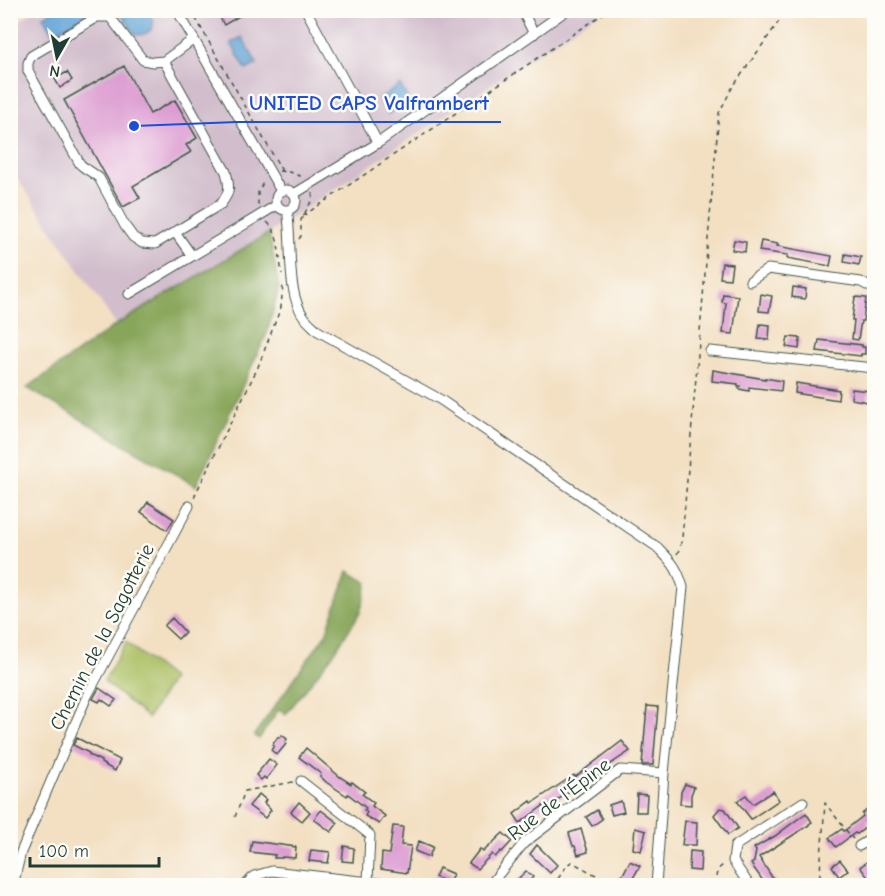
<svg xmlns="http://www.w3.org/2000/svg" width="885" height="896" font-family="'Comic Neue',sans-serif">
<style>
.industrial{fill:#d1bdcc}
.green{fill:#abbf64;stroke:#657e4c;stroke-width:1.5}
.forest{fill:#88a65a;stroke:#547247;stroke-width:1.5}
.water{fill:#64a4d7;stroke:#427086;stroke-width:1.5}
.building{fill:#dd9dd2}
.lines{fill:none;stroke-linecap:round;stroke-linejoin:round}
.minor-casing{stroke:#3f5549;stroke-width:11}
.path{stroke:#3f5549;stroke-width:1.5;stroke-dasharray:4.5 4.5;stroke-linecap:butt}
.minor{stroke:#fff;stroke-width:9}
.labels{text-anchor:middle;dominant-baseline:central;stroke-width:5;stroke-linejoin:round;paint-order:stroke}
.street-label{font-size:20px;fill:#1f3d34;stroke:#fdfcf7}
.leader{fill:none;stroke:#1d4ed8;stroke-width:2}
.callout-dot{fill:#1d4ed8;stroke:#fdfcf7;stroke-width:2}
.callout-label{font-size:21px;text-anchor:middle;font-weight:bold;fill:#1d4ed8;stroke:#fdfcf7;stroke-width:5;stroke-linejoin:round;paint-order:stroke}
</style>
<rect width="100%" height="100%" fill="#fdfcf7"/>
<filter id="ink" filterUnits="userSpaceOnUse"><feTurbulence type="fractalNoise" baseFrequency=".0167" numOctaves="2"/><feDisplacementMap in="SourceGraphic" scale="12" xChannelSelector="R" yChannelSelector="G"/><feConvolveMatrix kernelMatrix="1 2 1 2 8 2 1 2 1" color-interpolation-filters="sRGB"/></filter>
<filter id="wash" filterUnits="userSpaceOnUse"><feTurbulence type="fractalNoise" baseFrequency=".008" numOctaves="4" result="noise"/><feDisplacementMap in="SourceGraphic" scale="24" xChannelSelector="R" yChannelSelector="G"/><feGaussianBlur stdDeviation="1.35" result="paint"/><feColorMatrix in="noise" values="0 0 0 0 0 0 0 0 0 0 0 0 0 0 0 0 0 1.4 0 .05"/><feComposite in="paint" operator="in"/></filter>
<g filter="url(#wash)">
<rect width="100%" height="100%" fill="#f3e0c3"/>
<path class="industrial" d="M33,11H601L269,233L116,325L11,169V27Z"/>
<path class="green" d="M126,642L172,679L148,718L104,681Z"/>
<path class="forest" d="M269,233L279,287L268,331L196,486L27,388L116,325Z
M348,571L368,583L360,613L332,656L286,714L279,709L259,739L254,735L326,634Z"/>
<path class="water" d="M52,11V10L93,11L54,33L43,17Z
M120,11H149C157,24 154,33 138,35L134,33Z
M242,37L257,64L246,70L231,43Z
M400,85L409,100L388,114L379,99Z"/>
<g id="blocks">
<path class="building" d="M216,10H238L241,15L224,25Z
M124,66L150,114L175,100L197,138L186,145L191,152L133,186L140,198L123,207L64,100Z
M67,72L72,80L60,88L55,79Z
M734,240L746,242L745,252L732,250Z
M761,241L778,244L777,246L832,256L830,266L787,258L788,255L759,251Z
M845,254L861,257L859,265L844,262Z
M722,263L732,264L730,279L720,278Z
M793,287L806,289L805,299L792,297Z
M723,294L738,296L733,334L723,333L726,303L722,302Z
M761,294L772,296L769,312L759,311Z
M855,297L866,298L863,321H861L858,340L852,339L854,320H852Z
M760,324L770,325L769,340L758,339Z
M788,337L800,338L799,349L786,347Z
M819,340L862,345V347H865V354H861V356L817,351Z
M713,370L765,379V378L782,381L781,391L749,387V391L739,389L740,386H738V384L712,381Z
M796,383L839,390L838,400L795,393Z
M852,389L869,391L868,402L851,399Z
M148,502L174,519L167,530L141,512Z
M172,618L185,632L178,639L164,626Z
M99,688L116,700L111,706L101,699L99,702L93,699Z
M647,706L658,707L653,765H642Z
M282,735L287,739L285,743L286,744L277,755L271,750L274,746L272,745L278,737L279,738Z
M77,738L120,760L115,771L101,763V761L89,755V753L73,745Z
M622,741L630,751L606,767L607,768L590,781L588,778L556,801L544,808L543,806L520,823L514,814L531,801L532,803L574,775L575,777Z
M306,748L340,777L351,784L352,782L365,792L362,794L374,803L372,806L385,816L379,824L365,816L367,812L364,810L366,808L348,794L347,796L326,782L320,776L321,774L299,757Z
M269,759L277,765L266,779L264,777L261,780L256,775Z
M685,784L694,787L691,795V805L680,804L681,792Z
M773,791L779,800L751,819L737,801L746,795L753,804Z
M259,794L266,800L264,803L271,810L265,818L249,806Z
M637,794L647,795L646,812H636Z
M621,801L624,812L612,815L609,805Z
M299,802L310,812L302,821L291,812Z
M720,808L725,809L738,828L728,835L714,815Z
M868,809L874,817L867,822L869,825L857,834L855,833L836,847L829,838L842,829L844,831L863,816L862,814Z
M321,810L338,823L331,832L314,819Z
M597,810L602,819L592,826L586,817Z
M806,813L812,822L809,824V825L759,857L777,885H766L751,864L754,862L756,851L754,848L775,836Z
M685,821L697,822L696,845H682Z
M393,826L403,827L401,845L411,846L407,873L381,869L382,853L389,854Z
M635,828L646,831L641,851L633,849Z
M581,829L588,852L578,855L575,846H573L569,833Z
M503,833L512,841L502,852L501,851L495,857L492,854L477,869L469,863L480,849L483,852Z
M252,841L296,847L295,858L282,857V858H274L275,855L250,852Z
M419,841L433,847L429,857L415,851Z
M537,845L557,865L550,873L530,854Z
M344,846L354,848L353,862L342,861Z
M311,850L330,852L328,863L309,861Z
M690,851L701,852L700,871L689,870Z
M840,860L848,870L839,877L832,866Z
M630,861L640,866L629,885L620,880Z
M868,861L874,872V877L870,880L860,867Z
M439,868L453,874L449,883L435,877Z
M526,871L533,877L526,885H512Z"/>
</g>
</g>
<g filter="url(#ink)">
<use href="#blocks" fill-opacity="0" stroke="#3f5549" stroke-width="1.5"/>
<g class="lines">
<defs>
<path id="minor" d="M177,10L281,191
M306,10L378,143
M522,10L534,34
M164,61L226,172C230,187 230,192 221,204L155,244L142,243L133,237L125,226L99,178C93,172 86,170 80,164L28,71V63L31,56L97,17H110L143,60L153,62L164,61L194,39
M276 200a10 10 0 1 1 20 0a10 10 0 1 1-20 0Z
M294,194L378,143L567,10
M287,210C293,241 285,294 305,318C308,322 314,327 318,331L441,400L657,547C672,562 677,567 683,587L664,773L656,886
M175,232L192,256
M750,281L768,269L861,282L874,289
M129,294L277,205
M710,351L874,368
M301,781L370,835L368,882
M859,846L874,837
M13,886L21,852L87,696L189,506
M245,886L254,876L272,871L404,886
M492,886L494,880L524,843L620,770L664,773
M750,886L733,861L735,846L803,802"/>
</defs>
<use href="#minor" class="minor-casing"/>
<path class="path" d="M191,10L282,171
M279,171L289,172L303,177
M258,205V192L264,181
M303,216L609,10
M267,222C280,233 279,257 282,274
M299,239L301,236V220L312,200L313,193
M194,497L258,367L281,307L283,284
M677,554L680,548L682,538L719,113L732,88L787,10
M235,817L245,791L293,782
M553,886L568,864L572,862L616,886
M715,886C716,876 716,868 725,864
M819,886L825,803L853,839"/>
<use href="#minor" class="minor"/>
</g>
</g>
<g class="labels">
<g class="street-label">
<text transform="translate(102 637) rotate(-63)">Chemin de la Sagotterie</text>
<text transform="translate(559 799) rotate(-37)">Rue de l'Épine</text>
</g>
</g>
<path class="leader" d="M134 126L237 122H501"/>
<circle class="callout-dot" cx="134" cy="126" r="6"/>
<g class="callout-label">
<text x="369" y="110">UNITED CAPS Valframbert</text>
</g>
<rect width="885" height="896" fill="none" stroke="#fdfcf7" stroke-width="36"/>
<g transform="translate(57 57) rotate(189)" stroke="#fdfcf7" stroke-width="4.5" paint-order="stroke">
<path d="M0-4.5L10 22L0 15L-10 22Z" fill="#1f3d34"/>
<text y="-9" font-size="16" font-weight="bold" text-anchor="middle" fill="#1f3d34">N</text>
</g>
<path d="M30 857v9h129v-9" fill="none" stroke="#1f3d34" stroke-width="3"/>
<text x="39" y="857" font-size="18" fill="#1f3d34" stroke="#fdfcf7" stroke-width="4.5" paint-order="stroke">100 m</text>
</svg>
